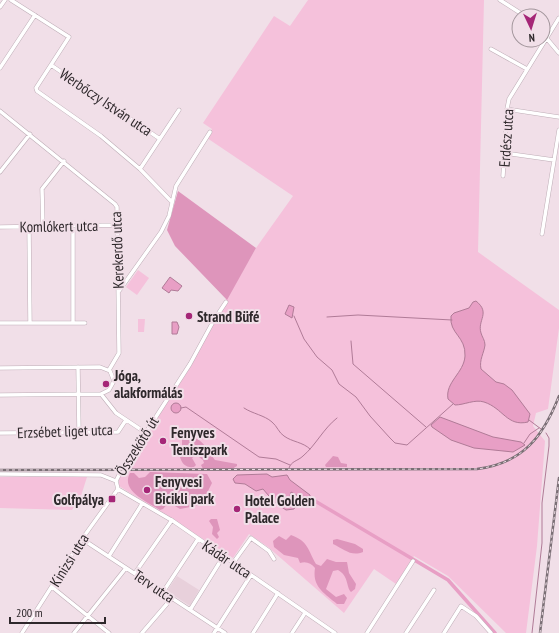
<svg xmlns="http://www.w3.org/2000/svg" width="559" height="633" font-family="'PT Sans Narrow',sans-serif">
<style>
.built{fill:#e8d0db}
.green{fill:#f5c1db}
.forest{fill:#de95bb}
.water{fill:#e89fc5;stroke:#b07b97}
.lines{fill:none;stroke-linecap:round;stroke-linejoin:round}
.stream{stroke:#b07b97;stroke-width:1}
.canal{stroke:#e89fc5;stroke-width:3.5}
.street-casing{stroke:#beadb6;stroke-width:4.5}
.street{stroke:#fff;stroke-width:3.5}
.rail-casing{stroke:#7a6f75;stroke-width:2.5}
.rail{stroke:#f1dfe8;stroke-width:1;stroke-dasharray:3;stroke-linecap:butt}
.poi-dot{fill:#a52677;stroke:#f1dfe8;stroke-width:1.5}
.labels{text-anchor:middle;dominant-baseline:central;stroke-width:4;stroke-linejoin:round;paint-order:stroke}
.street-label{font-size:15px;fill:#2e282b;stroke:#f1dfe8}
.poi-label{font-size:15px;font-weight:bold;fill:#2e282b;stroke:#f1dfe8;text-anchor:start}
</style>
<rect width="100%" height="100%" fill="#f1dfe8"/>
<path class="built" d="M177,576L199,590L190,606L167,591Z"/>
<path class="green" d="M308,0H484L478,252L559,310V328L548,409L536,413L533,426L545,441L537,546L526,633H506L448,576L414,556L396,584L374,569L344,613L268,547L249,534L233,558L119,486V477L150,432L160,409L176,386L256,248L293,196L207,138L212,129L203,123L274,16L290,26Z
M138,270L149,278L137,295L126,287Z
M138,319H145L144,332H138Z
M0,477H87L81,496L72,510L0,508Z"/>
<path class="forest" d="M178,191L256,248L227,300L175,246L167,230Z
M184,436C201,435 207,449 215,460L237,464V466L232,469H203L201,465L204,463L203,460L196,455L192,458L196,465L194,467C186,468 182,464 180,457L182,451V437Z
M333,456L338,457L341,463L347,464V467H326L325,465Z
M150,472L207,474L212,483L207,493L206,504L180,509L175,506V499L171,500L163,509L160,510C148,502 120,491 130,473H134L139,478L145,477Z
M211,519H217L220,530L217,533L219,537L217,539L212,534L213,527L209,521Z
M291,535C308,541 308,550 316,564L321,566L327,559L336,562H347L349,573L356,584L355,589L351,592C346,587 349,576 338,570L333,571L326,589L336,597L344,594L347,598L344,604H337C324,593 312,587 315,568C311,563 306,561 300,563L298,558L284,555L274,547L273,541L279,536L286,540Z
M337,539L355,544L363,549V552C351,557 344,549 333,544V540Z"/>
<path class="water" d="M170,277L182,286L178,291L171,290L169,293L162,288Z
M476,301C491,313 477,320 481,333C482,337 485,340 485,345C484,353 479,360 481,369L496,382L504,384L512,390L530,414L528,422C507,427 503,408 484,402C475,399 464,405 455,405L448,399C445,382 464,373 465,356C466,336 449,334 451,316L454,313L469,308L473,302Z
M289,305L294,307L292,318L285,314Z
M172,322H177L179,327L177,334H172Z
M171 408a5 5 0 1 1 10 0a5 5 0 1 1-10 0Z
M440,417L493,437L521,442L525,445L513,452L474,448L451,440L432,427L431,425Z
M267,474L272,477L287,475L290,480L310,495V498L307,501L291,492L290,496L297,501V504L294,509L286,510L274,502L263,489L256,491L245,484L235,483L233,479L237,475Z"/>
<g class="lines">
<path class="stream" d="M294,316L304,339L317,357L332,370L339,384L356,397L370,416L390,438L395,443L407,445L453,404
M327,317L358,315L452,320
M351,341L353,364L426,427
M181,408L186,407L259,457L276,459L290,465
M244,408C253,414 264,415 272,422C277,426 279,433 284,436C292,442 303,442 310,449
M529,420L541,429
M524,443L530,434L539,428
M289,468C291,461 298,461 303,456C316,445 323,429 337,418
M532,633L542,543V503L549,446V438L546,433"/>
<path class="canal" d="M310,498L448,580L495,633"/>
<defs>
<path id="street" d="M11,0L69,37L36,88L37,91L101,136L140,169L171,201
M500,0L525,16
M0,7L5,0
M543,34L559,53
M491,49L527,69
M51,65L160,139
M0,68L35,15
M507,109L559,117
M0,111L115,204L117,207L119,353L109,370
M504,153L554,160
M140,169L179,110
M0,172L30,134
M503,176L507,109L509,99L559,18
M73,226V323
M0,227L117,225
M29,227L30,323
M43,227L42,189L64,161
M542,234L559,130
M119,291L161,232L169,216L176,186L210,132
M0,323H85
M78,367L79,432
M0,368L100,367L110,371L114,381L109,390L101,394L0,395
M101,394L116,413L146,433
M0,433L118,432L126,420
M0,474L101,475L116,481
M118,489L173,521L335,633
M118,489L116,481L121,471L190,364L214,320L226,302
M82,539L225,633
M109,556L142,504
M233,563L251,538L269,551L274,559
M135,573L172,520
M52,587L109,633
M163,592L198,539
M190,610L223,557
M22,633L82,539L118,489
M74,633L126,568
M142,633L172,598
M214,633L251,575
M253,633L278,593
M292,633L305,613
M367,633L413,561
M406,633L434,590
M444,633L461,606L476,616L491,633"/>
</defs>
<use href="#street" class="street-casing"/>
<use href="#street" class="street"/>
<defs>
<path id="rail" d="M0,470L477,469C523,463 543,437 559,396
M540,633L559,478"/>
</defs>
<use href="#rail" class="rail-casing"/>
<use href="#rail" class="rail"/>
</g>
<g class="poi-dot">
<circle cx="189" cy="316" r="4"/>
<circle cx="106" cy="384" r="4"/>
<circle cx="163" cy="441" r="4"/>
<circle cx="147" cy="490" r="4"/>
<rect x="108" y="495" width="8" height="8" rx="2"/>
<circle cx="237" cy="509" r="4"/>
</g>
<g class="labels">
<g class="street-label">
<text transform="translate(106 102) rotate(34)">Werbőczy István utca</text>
<text transform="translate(506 138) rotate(-86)">Erdész utca</text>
<text transform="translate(59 226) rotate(-1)">Komlókert utca</text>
<text transform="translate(117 250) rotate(-92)">Kerekerdő utca</text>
<text transform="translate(65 431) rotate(-2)">Erzsébet liget utca</text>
<text transform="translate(137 446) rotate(-58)">Összekötő út</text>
<text transform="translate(227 559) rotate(34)">Kádár utca</text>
<text transform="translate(69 560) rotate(-58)">Kinizsi utca</text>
<text transform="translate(154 586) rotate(34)">Terv utca</text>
</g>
<g class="poi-label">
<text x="197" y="316">Strand Büfé</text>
<text x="114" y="375">Jóga,<tspan x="114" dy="17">alakformálás</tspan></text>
<text x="171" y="432">Fenyves<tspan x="171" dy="17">Teniszpark</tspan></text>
<text x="155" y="481">Fenyvesi<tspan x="155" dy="17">Bicikli park</tspan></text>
<text x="104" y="499" text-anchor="end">Golfpálya</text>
<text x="245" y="500">Hotel Golden<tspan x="245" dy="17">Palace</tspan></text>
</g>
</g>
<g transform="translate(531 28) rotate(176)"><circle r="19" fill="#f1dfe8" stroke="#a3969c"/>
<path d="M0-3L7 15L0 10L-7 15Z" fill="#a52677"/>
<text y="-6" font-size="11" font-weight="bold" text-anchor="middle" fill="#2e282b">N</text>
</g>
<path d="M10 617v6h95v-6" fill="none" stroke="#2e282b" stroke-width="2"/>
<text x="16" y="617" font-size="12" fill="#2e282b" stroke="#f1dfe8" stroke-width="3" paint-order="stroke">200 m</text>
</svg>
